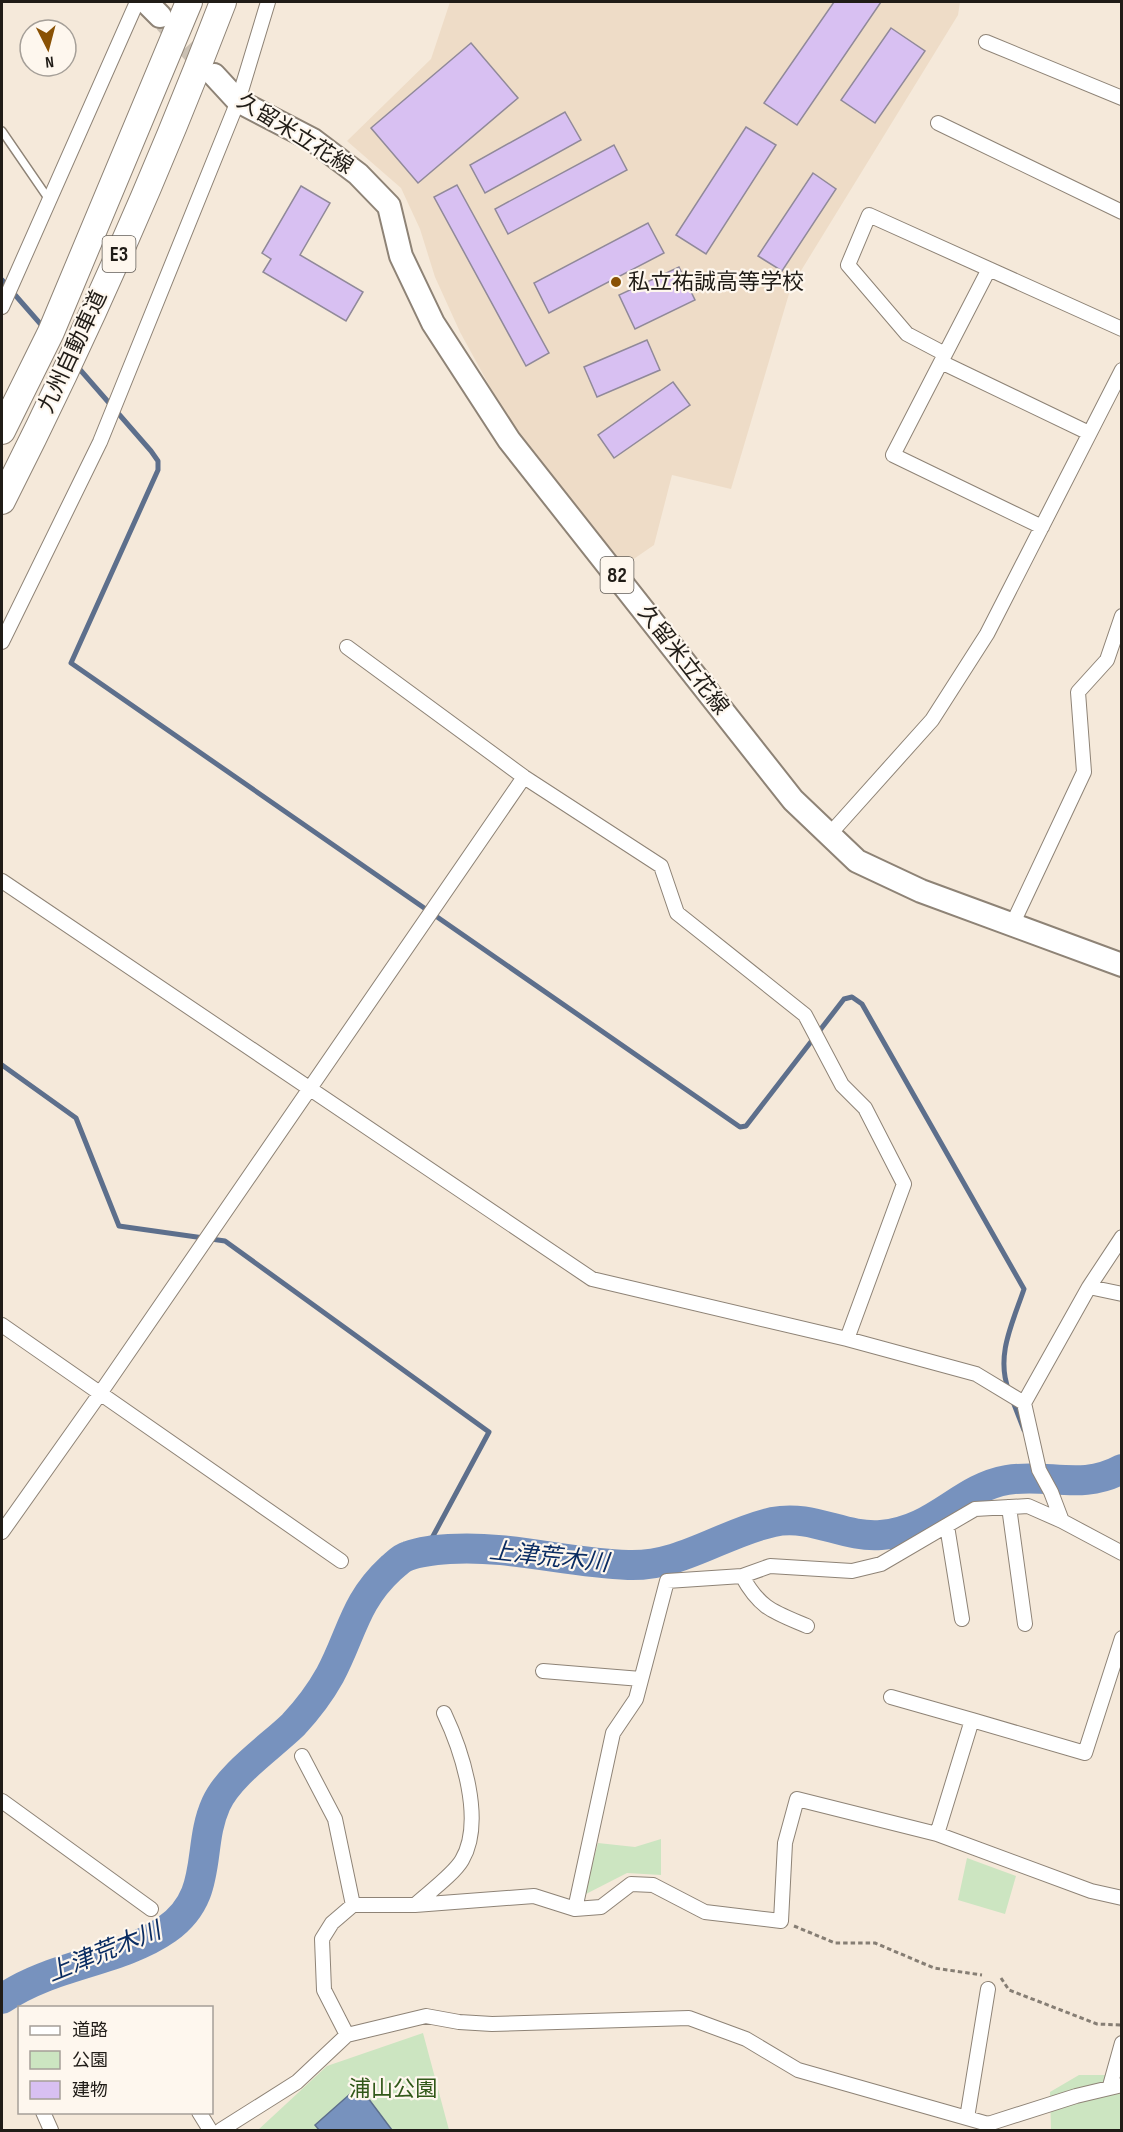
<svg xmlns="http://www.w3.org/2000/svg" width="1123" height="2132" font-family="'Sofia Sans Condensed','Noto Sans JP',sans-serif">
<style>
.built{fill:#eedcc7}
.green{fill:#cce5c1}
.water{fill:#7792be;stroke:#5d6f8c;stroke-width:1.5}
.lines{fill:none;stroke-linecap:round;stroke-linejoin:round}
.stream{stroke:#5d6f8c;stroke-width:5}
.river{stroke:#7792be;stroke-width:30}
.building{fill:#d8c0f2;stroke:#908999;stroke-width:1.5}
.primary-tunnel{stroke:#cac0b3;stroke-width:22;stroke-dasharray:22 11;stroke-linecap:butt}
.lane-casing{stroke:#8e8376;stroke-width:10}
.street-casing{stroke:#8e8376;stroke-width:16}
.primary-casing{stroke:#8e8376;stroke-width:26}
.highway-casing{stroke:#8e8376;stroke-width:28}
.path{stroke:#867e74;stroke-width:3;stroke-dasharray:4.5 3;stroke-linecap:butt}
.lane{stroke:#fff;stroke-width:7}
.street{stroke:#fff;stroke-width:14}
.primary{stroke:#fff;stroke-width:22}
.highway{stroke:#fff;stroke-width:26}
.poi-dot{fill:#895104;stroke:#fef7ee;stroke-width:2}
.labels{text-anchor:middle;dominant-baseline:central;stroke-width:4.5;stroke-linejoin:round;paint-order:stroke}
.shield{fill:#fef7ee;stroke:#635e58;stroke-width:1.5}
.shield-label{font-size:21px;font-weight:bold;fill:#201c17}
.street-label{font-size:22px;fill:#201c17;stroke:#fef7ee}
.poi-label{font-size:22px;fill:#201c17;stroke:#fef7ee;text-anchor:start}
.park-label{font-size:22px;fill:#315819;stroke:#fef7ee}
.water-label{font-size:24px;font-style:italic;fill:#0a2c62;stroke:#fef7ee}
</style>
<rect width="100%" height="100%" fill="#f5e9da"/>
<path class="built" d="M450,2H960L958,15L791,287L731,489L672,475L654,545L625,565L615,563L513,429L460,332L435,277L420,229L401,188L347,141L431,59Z"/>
<path class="green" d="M661,1839V1875L627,1873L584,1895L598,1843L635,1847Z
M967,1858L1016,1876L1005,1914L958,1900Z
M423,2033L449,2130H258L327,2066Z
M1079,2075H1121V2130H1051L1050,2092Z"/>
<path class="water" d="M359,2086L392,2130H319L315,2125Z"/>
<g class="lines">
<path class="stream" d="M2,280L44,328
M76,365L151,451L158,461V470L71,663L740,1127L746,1126L844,999L852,997L862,1004L1024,1289C1013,1322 995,1356 1009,1391
M2,1065L76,1118L119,1226L225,1241L489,1432L425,1551
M1012,1399L1024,1430"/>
<path class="river" d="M2,1999C52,1964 120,1962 167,1929C215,1895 196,1848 216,1804C229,1775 269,1748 293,1725C307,1710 320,1693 330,1675C352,1634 354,1602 391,1568C396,1564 401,1558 408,1556C421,1551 435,1550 449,1549C510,1545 567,1563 628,1565C681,1567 723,1533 773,1522C813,1514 843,1538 881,1535C935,1531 960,1488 1007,1480C1048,1473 1082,1491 1122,1469"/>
</g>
<path class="building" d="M834,2H881L797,125L764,103Z
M891,28L925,51L875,123L841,100Z
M471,43L518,98L418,183L371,128Z
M565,112L581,140L485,193L470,165Z
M746,127L776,145L706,254L676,235Z
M614,145L627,170L508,234L495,209Z
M813,173L836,189L782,271L758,256Z
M457,185L549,353L526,366L434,197Z
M301,186L330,203L300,255L363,292L346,321L263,272L271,259L262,253Z
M648,223L664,253L549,313L534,283Z
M679,267L695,300L635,329L619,295Z
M647,340L660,370L597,397L584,367Z
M673,382L690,405L614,458L598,435Z"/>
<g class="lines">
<path class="primary-tunnel" d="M165,22L212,73"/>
<defs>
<path id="lane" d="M2,131L50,201"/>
<path id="street" d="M986,42L1122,98
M938,123L1122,212
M989,269L893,455L1042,527
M2,307L137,2
M945,354L907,334L848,265L869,215L1122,329
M941,362L1089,433
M2,642L100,442L238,101L268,2
M347,647L524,777L661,866L677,913L805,1015L842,1085L865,1108L904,1184L847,1339
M829,835L932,720L987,634L1122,370
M2,881L592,1279L847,1339L976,1374L1024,1403
M1012,925L1084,772L1078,692L1107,660L1122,616
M1122,1237L1089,1287L1024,1403L1039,1470L1051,1492L1062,1521L1122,1553
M1089,1287L1122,1294
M2,1325L341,1561
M1009,1507L1025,1624
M947,1526L962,1619
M2,1532L99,1395L524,777
M742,1576L770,1566L852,1571L881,1564L975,1509L1028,1506L1062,1521
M543,1671L641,1679
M891,1697L972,1720
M302,1756L335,1819L353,1905
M2,1801L151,1909
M937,1834L972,1720L1085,1753L1122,1638
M415,1905C428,1893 454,1874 462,1860C485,1821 462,1751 444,1713
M575,1909L613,1733L636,1699L667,1581L742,1576C760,1609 774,1612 807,1626
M347,2035L324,1990L322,1939L332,1923L353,1905H415L534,1896L575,1909L601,1907L631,1884L653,1885L705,1912L781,1921L785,1843L797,1799L937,1834L1091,1891L1122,1898
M1110,2086L1122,2043
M43,2112L51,2130
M199,2112L210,2130
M967,2118L988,1989
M221,2130L297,2082L347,2035L426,2016L459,2022L492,2024L689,2018L746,2039L798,2070L988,2124L1076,2096L1122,2085"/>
<path id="primary" d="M146,2L160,16
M214,75L238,101L313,140L358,174L389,206L401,256L433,323L509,440L793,800L857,861L921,891L1122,965"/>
<path id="highway" d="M2,431L51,332L189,2
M2,501C84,339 158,172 223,2"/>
</defs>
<use href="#lane" class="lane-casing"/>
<use href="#street" class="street-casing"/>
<use href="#primary" class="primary-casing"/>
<use href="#highway" class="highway-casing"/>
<path class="path" d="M794,1926L835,1943H875L934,1968L982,1975
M1001,1978L1009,1990L1097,2024L1122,2025"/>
<use href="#lane" class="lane"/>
<use href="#street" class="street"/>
<use href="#primary" class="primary"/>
<use href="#highway" class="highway"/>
</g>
<circle class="poi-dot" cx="616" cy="282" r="6"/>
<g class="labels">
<g class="shield">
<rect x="102.5" y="236" width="33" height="36" rx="4.5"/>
<rect x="600.5" y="557" width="33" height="36" rx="4.5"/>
</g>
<g class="shield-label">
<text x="119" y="254">E3</text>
<text x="617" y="575">82</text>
</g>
<g class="street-label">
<text transform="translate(295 134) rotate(32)">久留米立花線</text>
<text transform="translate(73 352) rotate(-65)">九州自動車道</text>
<text transform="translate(683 660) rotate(52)">久留米立花線</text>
</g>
<g class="poi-label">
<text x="628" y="282">私立祐誠高等学校</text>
</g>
<g class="park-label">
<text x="393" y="2089">浦山公園</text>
</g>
<g class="water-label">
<text transform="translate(549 1557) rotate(6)">上津荒木川</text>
<text transform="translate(104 1952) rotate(-22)">上津荒木川</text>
</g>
</g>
<rect width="1123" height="2132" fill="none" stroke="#201c17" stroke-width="6"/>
<rect x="18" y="2006" width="195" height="108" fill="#fef7ee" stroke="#a59f98" stroke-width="1.5"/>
<rect x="30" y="2026" width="30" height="9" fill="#ffffff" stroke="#a59f98" stroke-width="1.5"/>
<text x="72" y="2036" font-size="18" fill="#201c17">道路</text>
<rect x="30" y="2051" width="30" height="18" fill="#cce5c1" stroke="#a59f98" stroke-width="1.5"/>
<text x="72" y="2066" font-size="18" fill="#201c17">公園</text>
<rect x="30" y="2081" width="30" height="18" fill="#d8c0f2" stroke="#a59f98" stroke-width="1.5"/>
<text x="72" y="2096" font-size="18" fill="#201c17">建物</text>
<g transform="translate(48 48) rotate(174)"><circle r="28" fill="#fef7ee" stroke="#a59f98" stroke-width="1.5"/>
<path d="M0-4.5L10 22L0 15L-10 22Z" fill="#895104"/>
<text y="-9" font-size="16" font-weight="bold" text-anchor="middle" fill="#201c17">N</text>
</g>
</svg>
